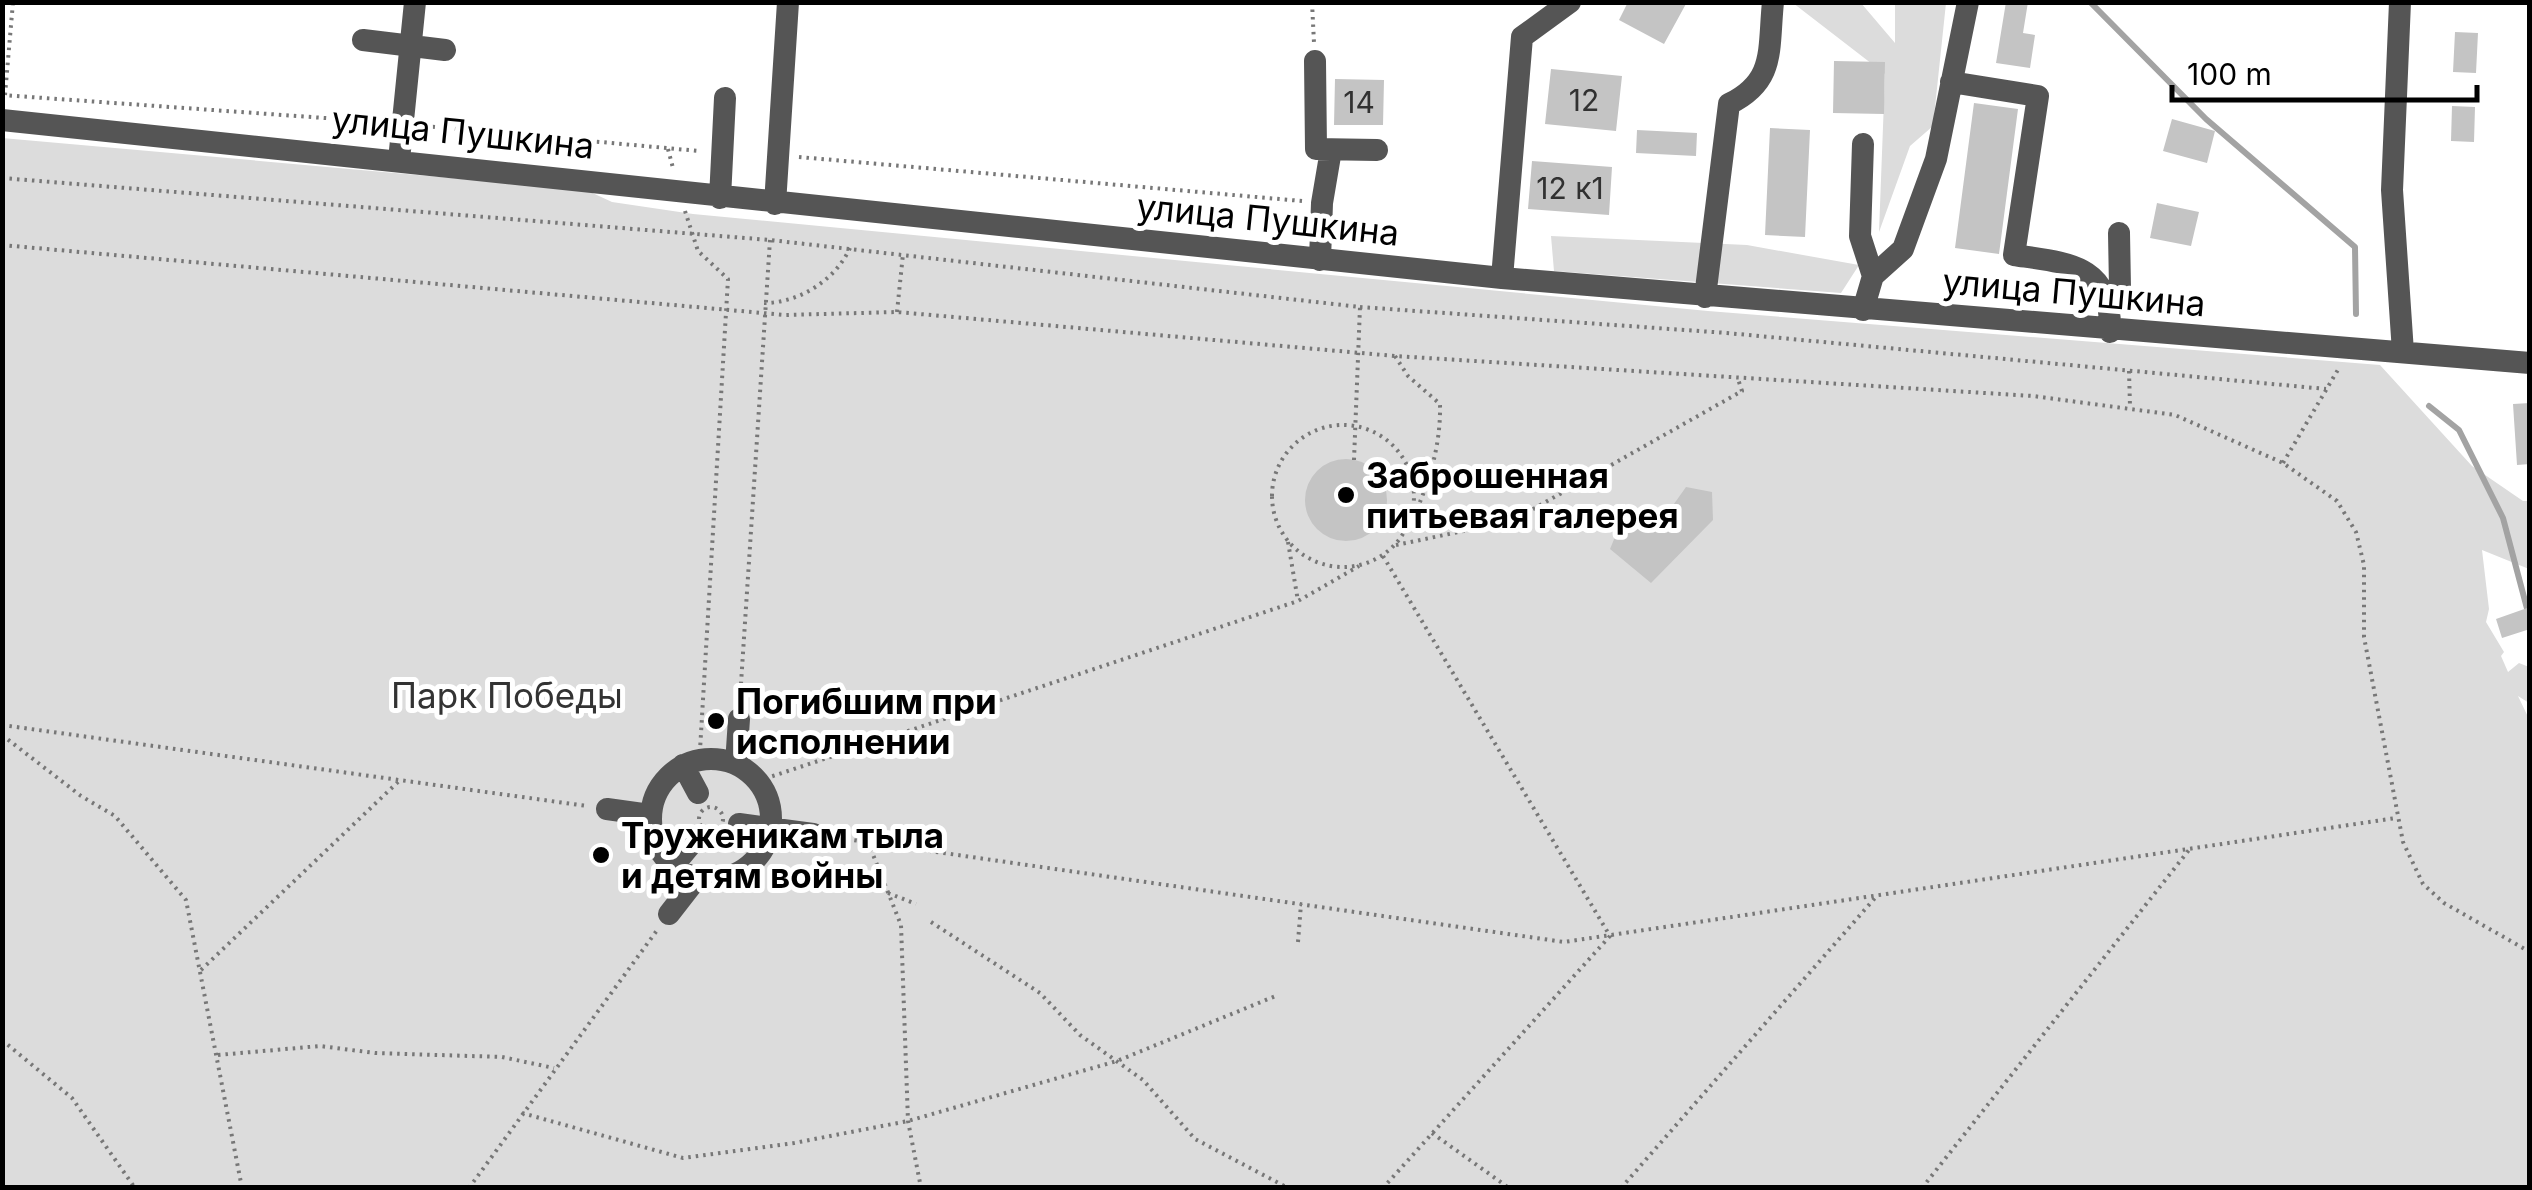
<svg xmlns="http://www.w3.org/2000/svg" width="2532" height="1190" font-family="Inter,sans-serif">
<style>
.green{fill:#dcdcdc}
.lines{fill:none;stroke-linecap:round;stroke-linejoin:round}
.stream{stroke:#a3a3a3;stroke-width:6}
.building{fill:#c4c4c4}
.path{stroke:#777;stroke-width:4;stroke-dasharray:2.5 5;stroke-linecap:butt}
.minor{stroke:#555;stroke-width:22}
.poi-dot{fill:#000;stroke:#fff;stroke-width:4}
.labels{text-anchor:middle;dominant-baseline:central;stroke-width:10;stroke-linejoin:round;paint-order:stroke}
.number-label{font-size:30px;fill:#313131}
.street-label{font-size:35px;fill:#000;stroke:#fff}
.poi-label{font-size:35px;font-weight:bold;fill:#000;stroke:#fff;text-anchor:start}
.park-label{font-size:35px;fill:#333;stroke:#fff}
</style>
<rect width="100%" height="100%" fill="#fff"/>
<path class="green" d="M1793,3H1861L1895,43V3H1946L1933,126L1910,146L1879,232L1885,74Z
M2,138L586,190L612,202L693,214L1708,311L2380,365L2472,466L2523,501H2529V569L2482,550L2489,609L2486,622L2504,652L2501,656L2508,672L2519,663L2529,667V703L2518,696L2530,721L2529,1187H3Z
M1551,236L1747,245L1859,265L1841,293L1554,271Z"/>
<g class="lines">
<path class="stream" d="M2090,2L2206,119L2355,247L2356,314
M2429,406L2459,430L2503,518L2529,616"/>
</g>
<path class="building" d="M1628,2H1687L1664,44L1619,20Z
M2006,2H2028L2023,33L2035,35L2030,68L1996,63Z
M2455,32L2478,33L2476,73L2453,72Z
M1834,61L1885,62L1884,114L1833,113Z
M1551,69L1622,76L1616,131L1545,124Z
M1335,79L1384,80L1383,125H1334Z
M1974,103L2018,109L1999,254L1955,248Z
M2452,106L2475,107L2474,142L2451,141Z
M2172,119L2215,131L2207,163L2163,151Z
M1770,128L1810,130L1805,237L1765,235Z
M1637,130L1697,133L1696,156L1636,153Z
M1532,161L1612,167L1609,215L1528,209Z
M2157,203L2199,212L2191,246L2150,238Z
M2530,403V464L2517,465L2513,404Z
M1305 500a41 41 0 1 1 82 0a41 41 0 1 1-82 0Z
M1686,487L1712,492L1713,520L1651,583L1610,549L1615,537L1635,518L1659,525Z
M2530,607V629L2502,638L2496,619Z"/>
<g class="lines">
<path class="path" d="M1312,2L1314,43
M2,95L381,122
M5,95L13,2
M425,126L699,151
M668,149L673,168
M799,157L1302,201
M2,178L770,240L1360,307L1354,460
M685,211L698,251L728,279L700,750
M2,245L785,315L897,312L1395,356L2033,396L2175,415L2283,463L2337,501L2356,532L2364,565V637L2403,842L2423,884L2444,903L2530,952
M764,303C798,303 835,281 850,248
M1360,307L1727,333L2326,389
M897,312L903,254
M1395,356L1408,376L1440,404C1441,445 1429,485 1411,522
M2129,371L2130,406
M1272 496a71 71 0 1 1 142 0a71 71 0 1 1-142 0Z
M2283,463L2339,368
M1288,542L1298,601
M1396,545L1512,521L1742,391L1738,379
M1383,556L1610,936L1383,1188
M740,699L770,240
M2,725L587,806
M2,735L81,796L115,816L186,900L242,1188
M758,781L1298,601L1359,566
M699 819a12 12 0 1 1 24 0a12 12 0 1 1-24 0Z
M832,837L1564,942L2396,818
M868,842L901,925L908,1121L921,1188
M888,893L916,904
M931,922L1040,993L1080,1035L1143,1080L1195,1139L1288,1188
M1298,942L1301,904
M201,970L400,780
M2,1040L72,1098L135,1188
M218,1055L320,1046L375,1053L502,1057L554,1068
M522,1113L683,1158L794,1143L908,1121L1117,1061L1278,995
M1432,1133L1509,1188
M469,1188L658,929
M1621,1188L1875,898
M1922,1188L2189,850"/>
<path class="minor" d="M2400,2L2392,190L2403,352
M363,40L445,50
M1315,61L1316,149L1377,150
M1951,82L2038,96L2014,255C2068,263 2112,264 2110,332
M2,120L1502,278L2530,363
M1863,144L1860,236L1873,276
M399,160L415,2
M720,198L725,98
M775,204L788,2
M1320,260L1322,203L1331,150
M1502,278L1522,37L1570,2
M1705,297L1729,104C1776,81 1768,50 1773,2
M2111,308L2120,288L2119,233
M1863,310L1873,276L1903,249L1936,159L1968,2
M651 819a60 60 0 1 1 120 0a60 60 0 1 1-120 0Z
M736,764L739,719
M683,765L698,793
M607,809L650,815
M739,824L813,834
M673,866L693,842
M669,914L697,878"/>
</g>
<g class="poi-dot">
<circle cx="1346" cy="495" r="10"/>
<circle cx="716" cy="721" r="10"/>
<circle cx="601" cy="855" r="10"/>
</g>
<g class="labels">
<g class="number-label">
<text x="1584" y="100">12</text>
<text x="1359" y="102">14</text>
<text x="1570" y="188">12 к1</text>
</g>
<g class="street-label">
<text transform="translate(463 132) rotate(6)">улица Пушкина</text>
<text transform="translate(1268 219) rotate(6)">улица Пушкина</text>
<text transform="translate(2074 292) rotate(5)">улица Пушкина</text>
</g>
<g class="poi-label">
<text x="1366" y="475">Заброшенная<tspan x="1366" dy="40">питьевая галерея</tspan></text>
<text x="736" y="701">Погибшим при<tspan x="736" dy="40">исполнении</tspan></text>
<text x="621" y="835">Труженикам тыла<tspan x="621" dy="40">и детям войны</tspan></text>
</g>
<g class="park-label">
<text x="507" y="695">Парк Победы</text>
</g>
</g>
<rect width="2532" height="1190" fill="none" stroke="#000000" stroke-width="10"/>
<path d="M2172 85v15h305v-15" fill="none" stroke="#000000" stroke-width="5"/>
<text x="2187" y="85" font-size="30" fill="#000000" stroke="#ffffff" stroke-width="8" paint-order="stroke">100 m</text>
</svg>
